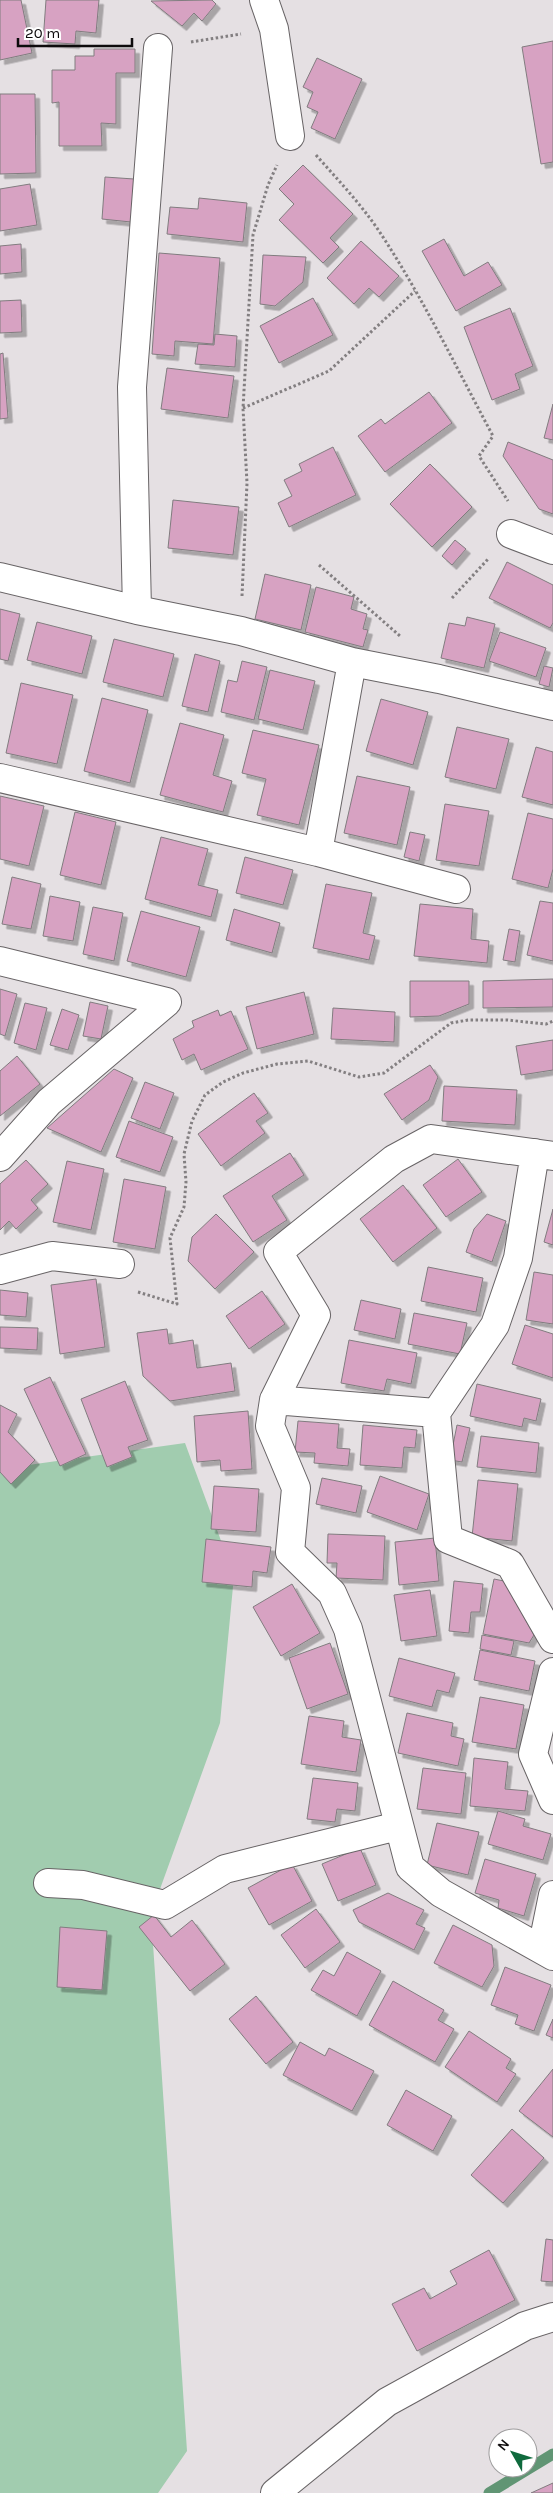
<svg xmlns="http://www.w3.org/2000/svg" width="553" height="2493" font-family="Karla,sans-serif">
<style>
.green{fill:#a1ccaf}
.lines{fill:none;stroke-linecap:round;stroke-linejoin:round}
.stream{stroke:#619574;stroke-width:11}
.building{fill:#d7a2c2;stroke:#817c7f;filter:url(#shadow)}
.minor-casing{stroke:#686466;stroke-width:30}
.path{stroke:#837f81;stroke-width:3;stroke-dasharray:2.5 2.5;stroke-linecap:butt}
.minor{stroke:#fff;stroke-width:28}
</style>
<defs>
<filter id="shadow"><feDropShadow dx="4.5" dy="4.5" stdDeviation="0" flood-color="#0004"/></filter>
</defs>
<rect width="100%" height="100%" fill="#e5e0e3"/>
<path class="green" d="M185,1443L234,1576L220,1723L151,1914L187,2451L158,2493H0V1469Z"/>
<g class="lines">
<path class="stream" d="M489,2493L553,2454"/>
</g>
<path class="building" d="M0,0H21L32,53L0,60Z
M46,0H99L96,33L76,31L75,44L43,42Z
M212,0L216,4L202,21L194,13L182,26L151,1Z
M553,41V162L541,164L522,47Z
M94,49H135V73H116V124L101,123L102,146H59V102L52,103V70H75V56H94Z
M317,58L362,79L335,139L311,128L318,112L307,107L313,92L303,87Z
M0,94H35L36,173L0,174Z
M303,165L353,214L330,238L339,247L323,263L279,220L294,204L279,189Z
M105,177L134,179L131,222L102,219Z
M30,184L37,225L0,231V189Z
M199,198L247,203L243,242L167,234L170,207L198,209Z
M444,239L464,276L488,262L502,285L456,311L422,251Z
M361,241L399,276L379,297L369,288L354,304L327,278Z
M21,244L22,272L0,274V246Z
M159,253L220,258L213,344L175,341L174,356L152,354Z
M263,255L306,257L303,282L275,306L260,304Z
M313,298L333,335L279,363L260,326Z
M21,300L22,332L0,333V301Z
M510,308L533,366L515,374L520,389L492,400L464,327Z
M215,334L237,336L235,367L195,364L198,344L214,345Z
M3,353L8,418L0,419V354Z
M167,368L234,376L228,418L161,409Z
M429,392L452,423L385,472L358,436L381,419L385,424Z
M553,404V440L544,438Z
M508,442L553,460V514L539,509L503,456Z
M333,447L356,495L289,527L278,503L292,496L284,480L302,471L299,464Z
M430,464L472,507L432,547L390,504Z
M173,500L239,507L233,555L168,548Z
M455,540L466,549L452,565L442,556Z
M507,562L553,585V623L550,628L489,598Z
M265,574L311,585L301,630L255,619Z
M316,587L354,597L351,609L367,614L363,629L368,630L363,647L305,632Z
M0,609L20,614L8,661L0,659Z
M467,617L495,624L484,668L441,658L449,623L465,626Z
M37,622L92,636L82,674L27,660Z
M500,632L546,648L536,677L489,661Z
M114,639L174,654L163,697L103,682Z
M195,654L220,661L208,712L182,706Z
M242,661L267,667L254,720L221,712L228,680L237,682Z
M544,666L553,668L549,687L539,684Z
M270,670L315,681L303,730L258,719Z
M21,683L73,695L57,764L6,753Z
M102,698L148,710L130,783L84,771Z
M381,699L428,712L413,765L366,751Z
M180,723L224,735L213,775L232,781L223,812L160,795Z
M457,727L509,739L496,789L445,777Z
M253,730L319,745L299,825L257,815L266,779L242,773Z
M536,747L553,752V805L522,797Z
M357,776L410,787L397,845L344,833Z
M0,796L44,806L29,866L0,859Z
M445,804L489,811L479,866L436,860Z
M75,812L116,822L101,885L60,875Z
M528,813L553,819V869L548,888L512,879Z
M410,832L425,835L419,861L404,857Z
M161,837L208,849L198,885L218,890L211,917L145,899Z
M245,857L293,870L283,905L236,893Z
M12,877L41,884L31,929L2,924Z
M326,884L372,893L363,933L375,936L369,960L313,948Z
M50,896L80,902L73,941L43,936Z
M540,901L553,903V961L527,955Z
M420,904L473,909L471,939L489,941L487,963L414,956Z
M93,907L123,913L114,961L83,954Z
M234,909L280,923L272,953L226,940Z
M141,911L200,927L186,977L127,961Z
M509,929L520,931L515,962L503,960Z
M553,979V1007L483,1008V981Z
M410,981H469V1004L439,1016L410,1017Z
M0,989L17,994L5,1036L0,1034Z
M304,992L314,1034L257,1049L246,1007Z
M90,1002L108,1006L101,1039L83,1036Z
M25,1003L47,1008L36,1050L14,1043Z
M333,1008L395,1012L394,1042L331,1039Z
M62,1009L79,1015L68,1050L50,1045Z
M218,1010L220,1016L231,1011L248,1049L201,1070L194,1054L182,1060L173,1039L194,1027L192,1021Z
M553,1040V1070L521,1075L516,1046Z
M17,1056L40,1084L0,1116V1071Z
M430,1065L438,1077L429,1100L402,1120L384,1094Z
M114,1069L133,1078L101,1152L47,1128Z
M145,1082L174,1093L160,1129L131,1118Z
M444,1086L517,1090L515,1125L442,1121Z
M254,1093L268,1113L256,1121L265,1133L221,1166L198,1134Z
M129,1121L173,1137L160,1172L116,1157Z
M290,1153L304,1175L272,1196L287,1220L253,1242L223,1196Z
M458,1159L482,1192L446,1217L423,1185Z
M26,1160L48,1184L31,1200L38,1208L16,1229L9,1221L0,1230V1184Z
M67,1161L104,1169L91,1230L53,1222Z
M124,1179L166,1187L155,1249L113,1242Z
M403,1185L437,1228L393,1262L360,1219Z
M553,1209V1245L544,1242Z
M216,1214L254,1252L215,1289L188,1261L192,1237Z
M487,1214L506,1221L492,1262L466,1252L474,1229Z
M428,1267L483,1278L476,1312L421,1301Z
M534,1272L553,1275V1324L526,1320Z
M96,1279L105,1347L60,1354L51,1285Z
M0,1290L28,1293L26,1317L0,1315Z
M262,1291L285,1324L249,1349L226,1316Z
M361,1300L401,1309L395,1339L354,1330Z
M414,1313L467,1323L460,1354L408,1344Z
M525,1325L553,1334V1378L512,1364Z
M0,1327L38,1328L37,1350L0,1348Z
M167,1329L169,1344L193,1340L197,1368L231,1363L235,1391L170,1401L143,1376L137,1333Z
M349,1340L417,1353L411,1384L387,1379L384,1391L341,1383Z
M50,1377L86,1454L60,1466L24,1389Z
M125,1381L148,1440L128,1447L132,1457L107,1467L81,1399Z
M477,1384L541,1399L536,1421L524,1418L522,1427L470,1416Z
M0,1405L17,1414L8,1432L35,1460L11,1484L0,1472Z
M248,1411L252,1469L221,1471L220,1460L197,1462L194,1416Z
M298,1421L339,1424L337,1448L350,1449L348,1466L314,1463L315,1453L295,1452Z
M363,1425L417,1430L415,1448L404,1447L402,1468L360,1465Z
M457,1425L470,1428L462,1462L450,1460Z
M481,1436L539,1443L536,1473L477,1467Z
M380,1476L429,1494L417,1530L367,1512Z
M322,1478L362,1486L356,1513L316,1504Z
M478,1480L518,1484L512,1541L472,1537Z
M214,1486L259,1489L256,1532L211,1529Z
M328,1534L385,1536L383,1580L336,1578L337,1563H327Z
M435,1538L439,1581L399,1585L395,1542Z
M206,1539L271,1547L267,1573L253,1571L252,1587L202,1582Z
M494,1579L504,1581L534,1635L529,1643L483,1634Z
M454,1581L483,1584L480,1612H471L469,1633L449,1631Z
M292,1584L320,1633L281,1656L253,1607Z
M430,1590L437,1636L401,1641L394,1595Z
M482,1635L514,1641L511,1655L480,1649Z
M330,1643L348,1694L307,1709L289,1658Z
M480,1650L535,1661L529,1691L474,1680Z
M399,1658L455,1673L449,1693L437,1690L432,1707L389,1696Z
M480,1697L524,1705L516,1749L472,1742Z
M407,1713L453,1723L451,1736L464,1739L458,1766L398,1753Z
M309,1716L344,1721L342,1737L361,1740L356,1772L301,1764Z
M474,1758L508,1762L505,1789L528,1791L525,1811L470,1806Z
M423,1768L466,1773L461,1814L417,1809Z
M313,1778L358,1783L355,1811L337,1809L335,1822L307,1819Z
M498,1811L525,1819L523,1826L551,1834L543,1860L488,1844Z
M437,1823L479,1832L468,1875L427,1865Z
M360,1848L376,1885L338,1901L322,1864Z
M485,1859L536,1874L524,1916L498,1908L499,1900L475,1893Z
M292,1864L312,1901L269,1925L248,1888Z
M388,1893L424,1910L416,1924L425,1928L414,1950L359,1922L353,1910Z
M316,1909L340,1942L305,1968L281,1935Z
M154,1915L171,1937L192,1920L225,1964L190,1991L139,1927Z
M453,1925L492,1945L494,1966L482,1987L434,1963Z
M60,1927L107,1931L102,1990L57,1987Z
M347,1952L381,1971L357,2016L311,1990L323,1970L334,1976Z
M505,1967L551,1985L534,2031L515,2024L518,2015L491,2005Z
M393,1981L444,2010L438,2020L454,2029L435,2062L369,2025Z
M256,1996L293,2042L266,2064L229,2019Z
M553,2019V2038L546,2035Z
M469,2031L511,2059L506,2068L516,2074L497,2102L445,2067Z
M300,2042L325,2056L329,2048L374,2071L352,2111L283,2075Z
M553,2069V2137L519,2111Z
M406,2090L452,2116L433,2151L387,2125Z
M512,2129L544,2158L503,2203L471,2175Z
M546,2239L553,2240V2282L541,2281Z
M489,2250L515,2300L417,2351L392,2304L424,2288L430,2299L457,2284L450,2271Z
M553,2483V2493H531Z"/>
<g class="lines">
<defs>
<path id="minor" d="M264,0L274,29L290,136
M511,534L553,550
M0,577L137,610L241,631L352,662L439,679L553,706
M137,610L132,387L158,48
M0,778L318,852L456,889
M318,852L352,662
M0,961L167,1002L49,1102L0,1157
M553,1156L431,1139L394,1159L278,1252L316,1315L274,1400L270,1426L296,1488L290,1552L332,1593L348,1629L410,1867L441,1893L553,1956
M0,1270L52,1256L120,1264
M274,1400L436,1413L495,1325L518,1258L535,1153
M436,1413L448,1539L510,1564L553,1639
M553,1672L533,1754L553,1800
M48,1883L83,1885L165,1905L225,1869L398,1826
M542,1949L553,1895
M275,2493L387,2402L525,2326L553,2317"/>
</defs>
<use href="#minor" class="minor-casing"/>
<path class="path" d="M191,42L241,34
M316,155C338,180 360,203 379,231C422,296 456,367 493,436L479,456L508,501
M243,408L329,371L415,291
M319,565L400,636
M242,596L247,483L243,408L253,235L268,185L277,165
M452,598L489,558
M138,1292L177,1304L170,1238L184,1207L186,1182L184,1154L192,1121L205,1095L223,1082L243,1073L277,1064L308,1061L359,1077L384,1073L451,1023L468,1020H507L546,1024L553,1021"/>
<use href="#minor" class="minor"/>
</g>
<g transform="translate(513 2453) rotate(309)"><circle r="24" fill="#ffffff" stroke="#9e9d9e"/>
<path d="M0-4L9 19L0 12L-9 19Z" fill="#0f6a3d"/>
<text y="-8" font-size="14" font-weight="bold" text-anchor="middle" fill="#0d0b0c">N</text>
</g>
<path d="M18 38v8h114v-8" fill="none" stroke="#0d0b0c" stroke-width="2.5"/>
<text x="25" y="38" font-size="15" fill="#0d0b0c" stroke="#ffffff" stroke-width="4" paint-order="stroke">20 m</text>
</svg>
